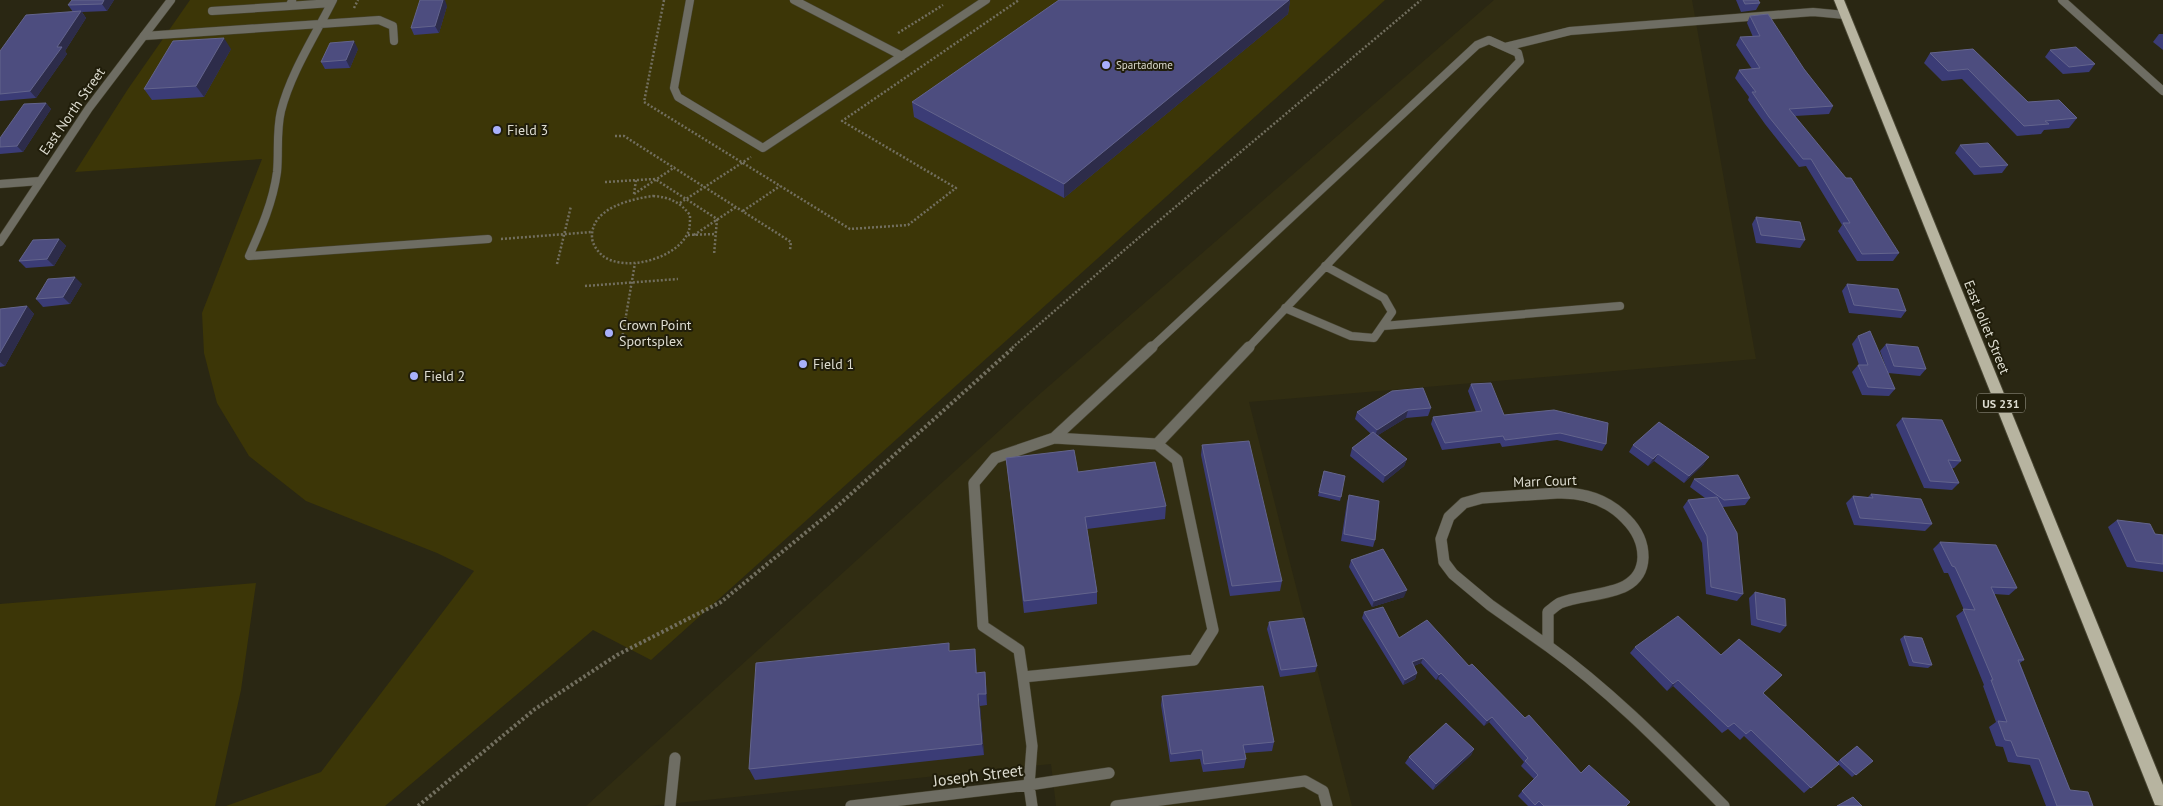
<svg xmlns="http://www.w3.org/2000/svg" width="2163" height="806" font-family="'PT Sans',sans-serif">
<style>
.built{fill:#312d12}
.green{fill:#3c3607}
.lines{fill:none;stroke-linecap:round;stroke-linejoin:round}
.service-far1-casing{stroke:#474431;stroke-width:9}
.service-casing{stroke:#474431;stroke-width:12}
.minor-far1-casing{stroke:#474431;stroke-width:9}
.minor-casing{stroke:#474431;stroke-width:12}
.tertiary-casing{stroke:#474431;stroke-width:9}
.primary-casing{stroke:#474431;stroke-width:2}
.path-far1{stroke:#726f5f;stroke-width:2.5;stroke-dasharray:2 2;stroke-linecap:butt}
.path{stroke:#726f5f;stroke-width:4;stroke-dasharray:2.5 2.5;stroke-linecap:butt}
.service-far1{stroke:#6e6d63;stroke-width:8}
.service{stroke:#6e6d63;stroke-width:11}
.minor-far1{stroke:#6e6d63;stroke-width:8}
.minor{stroke:#6e6d63;stroke-width:11}
.tertiary{stroke:#6e6d63;stroke-width:8}
.primary{fill:#b7b4a0;fill-rule:evenodd}
.wall{fill:#3b3c76}
.shaded-wall{fill:#2d2c4a}
.building{fill:#4d4d7f;stroke:#63648c}
.poi-dot{fill:#a8b0fc;stroke:#201d0a;stroke-width:2}
.labels{text-anchor:middle;dominant-baseline:central;stroke-width:4;stroke-linejoin:round;paint-order:stroke}
.far-poi-label{font-size:11px;fill:#dddcd0;stroke:#201d0a;text-anchor:start}
.shield{fill:#201d0a;stroke:#a4a395;stroke-width:1}
.shield-label{font-size:12px;font-weight:bold;fill:#dddcd0}
.street-label{font-size:14px;fill:#dddcd0;stroke:#201d0a}
.poi-label{font-size:14px;fill:#dddcd0;stroke:#201d0a;text-anchor:start}
.near-street-label{font-size:16px;fill:#dddcd0;stroke:#201d0a}
</style>
<rect width="100%" height="100%" fill="#2a2713"/>
<path class="built" d="M1494,0H1692L1756,359L1249,402L1352,806H1056L1051,764L649,806H586L1042,392Z"/>
<path class="green" d="M190,0H1385L651,660L593,630L385,806H226L321,772L474,571L437,553L306,501L249,456L217,403L204,353L202,313L262,159L75,172L128,89Z
M256,583L241,690L215,806H0V604Z"/>
<g class="lines">
<defs>
<path id="service-far1" d="M333,0C315,36 291,72 281,111C276,132 279,152 277,172C273,202 261,229 249,256L488,239
M690,0L674,88L678,97L763,148L986,0
M794,0L902,56
M292,1L289,6L331,3
M212,11L289,6
M144,36L379,20L393,26L394,41
M1505,47L1570,31L1813,12L1845,15
M1285,308L1351,336L1374,338L1392,312L1384,298L1325,266
M1383,326L1620,306
M1151,348L1477,45L1489,40L1518,53L1520,61L1248,348"/>
<path id="service" d="M1054,438L1152,347
M1054,438L1157,444L1177,460L1213,630L1194,660L1023,677L1019,650L983,626L974,483L995,458Z
M1157,444L1249,347
M1023,677L1032,746L1029,785
M1116,806L1305,781L1323,791L1327,806"/>
<path id="minor-far1" d="M2062,0L2163,91
M0,184L40,181"/>
<path id="minor" d="M1557,493C1584,492 1607,499 1626,519C1636,529 1643,542 1643,557C1642,599 1587,591 1560,603C1556,605 1552,609 1548,612V646L1490,605L1453,574L1444,562L1441,539L1449,517L1464,503L1482,498Z
M1548,646C1613,693 1668,750 1724,806
M1029,785L1032,806
M670,806L675,758
M851,806L1029,785L1109,773"/>
<path id="tertiary" d="M0,242L89,108L171,0"/>
<path id="primary" d="M1834,0H1844L2163,785V806L2155,805Z"/>
</defs>
<use href="#service-far1" class="service-far1-casing"/>
<use href="#service" class="service-casing"/>
<use href="#minor-far1" class="minor-far1-casing"/>
<use href="#minor" class="minor-casing"/>
<use href="#tertiary" class="tertiary-casing"/>
<use href="#primary" class="primary-casing"/>
<path class="path-far1" d="M664,0L644,102L850,229L908,225L956,188L842,121L1019,0
M354,8L358,0
M898,33L943,5
M615,136H624L791,242L790,250
M605,182L655,179L717,219L714,255
M634,194L675,167
M634,194L636,180
M653,196C669,197 680,202 690,215C690,220 690,226 689,230C680,258 626,273 603,256C598,252 592,244 592,237C591,208 631,199 653,196Z
M680,203L751,157
M743,211L780,186
M688,235L716,234
M694,235L736,207
M501,239L592,232
M557,264L571,206
M585,286L678,279
M622,339L635,263
M1012,348L1129,246L1421,0"/>
<path class="path" d="M418,806L535,709L617,655L721,602L832,511L1014,347"/>
<use href="#service-far1" class="service-far1"/>
<use href="#service" class="service"/>
<use href="#minor-far1" class="minor-far1"/>
<use href="#minor" class="minor"/>
<use href="#tertiary" class="tertiary"/>
<use href="#primary" class="primary"/>
</g>
<path class="wall" d="M114,0L107,11L82,12L86,18L65,51L67,54L36,98L0,101V51L73,12L68,5Z
M1059,0H1290L1288,14L1064,198L914,117L912,102Z
M1736,0H1758L1760,3L1756,10L1741,12Z
M447,6L439,33L414,35L411,28Z
M1750,16L1804,69L1833,106L1829,114L1795,116L1899,253L1893,261H1857L1838,231L1842,225L1806,166L1799,167L1765,124L1748,100L1749,97L1735,78L1739,70L1752,69L1736,45L1740,37H1753L1747,23Z
M2159,34H2163V50L2153,42Z
M231,49L204,97L152,100L144,89Z
M358,49L350,68L325,69L321,62Z
M1973,49L2028,102L2077,118L2069,128L2044,130L2041,134L2017,136L1962,79L1942,81L1924,63L1930,53Z
M2050,50L2095,64L2089,72L2063,74L2045,57Z
M46,103L51,109L23,152L0,154V138Z
M1960,145L2008,165L2002,173L1974,175L1955,153Z
M1756,217L1805,240L1800,248L1756,243L1752,224Z
M59,239L66,246L54,266L26,268L19,261Z
M82,284L70,304L43,307L36,299Z
M1847,284L1906,311L1901,318L1849,313L1842,291Z
M27,306L34,314L5,366L0,367V309Z
M1858,336L1895,389L1889,396L1862,395L1852,372L1858,365H1859L1852,344Z
M1886,344L1926,369L1920,376L1888,373L1880,351Z
M1471,384L1504,415L1606,444L1602,451L1557,440L1502,447L1500,443L1442,450L1431,424L1433,417L1476,412L1468,391Z
M1431,408L1428,416L1406,418L1378,435L1407,459L1404,466L1383,483L1350,456L1352,448L1371,434L1355,419L1357,412Z
M1902,418L1961,461L1954,468H1952L1959,483L1952,490L1924,488L1896,425Z
M1202,445L1282,581L1280,591L1230,596L1201,455Z
M1633,445L1704,464L1684,483L1654,461L1648,466L1629,452Z
M1006,458L1078,472L1166,506L1165,519L1087,529L1097,592V604L1024,613Z
M1324,471L1341,497L1340,501L1318,496Z
M1694,479L1750,498L1745,505L1723,507L1743,594L1737,601L1706,594L1702,543L1683,507L1688,500L1705,498L1690,487Z
M1871,494L1932,524L1925,531L1854,525L1846,503L1853,496L1868,497Z
M1349,495L1375,540L1373,547L1341,541L1347,502Z
M2117,520L2155,534L2163,535V572L2127,567L2108,527Z
M1940,542L2017,588L2009,595L1994,594L2024,660L2020,663L2070,790L2093,806H2046L2030,765L2008,762L2003,747L1996,746L1989,727L1996,722L1983,686L1984,685L1956,616L1964,610L1948,573H1944L1933,549Z
M1351,560L1404,597L1372,607L1349,567Z
M1755,592L1786,626L1780,633L1751,625L1749,598Z
M1364,612L1399,638L1469,666L1525,718L1581,773L1626,806H1528L1518,796L1522,791L1534,779L1521,766L1524,762L1489,722L1484,726L1438,679L1436,680L1421,663L1414,666L1417,673L1415,679L1403,685L1362,618Z
M1269,622L1317,666L1315,672L1280,677L1267,629Z
M1904,636L1932,665L1928,668L1909,666L1900,639Z
M1635,647L1721,655L1763,693L1837,762L1857,746L1873,761L1852,777L1838,764L1804,793L1744,736L1740,740L1728,729L1722,733L1673,686L1667,691L1630,653Z
M950,651L976,661L977,673L986,684L987,705L980,706L984,755L755,780L749,769Z
M1162,696L1274,742L1272,751L1245,753L1246,759L1244,768L1203,772L1200,759L1170,762L1161,705Z
M1474,749L1471,755L1433,790L1405,763L1409,757Z"/>
<path class="shaded-wall" d="M104,0H114L107,11L102,4Z
M443,0H445L447,6L439,33L435,26Z
M1289,0H1290L1288,14L1064,198V184Z
M81,11L86,18L65,51L67,54L36,98L30,91L57,47Z
M224,38L231,49L204,97L196,86Z
M354,41L358,49L350,68L346,60Z
M46,103L51,109L23,152L17,146Z
M59,239L66,246L54,266L47,259Z
M75,277L82,284L70,304L63,297Z
M27,306L34,314L5,366L0,362V353Z
M1408,410L1406,418L1375,437L1377,430Z
M1658,454L1654,461L1648,466L1653,459Z
M1709,457L1704,464L1684,483L1689,476Z
M1407,459L1404,466L1383,483L1385,476Z
M1407,590L1404,597L1372,607L1374,601Z
M1423,658L1421,663L1409,668L1412,662Z
M985,672L986,684L987,705L986,694Z
M1417,673L1415,679L1403,685L1405,680Z
M1441,673L1438,679L1436,680L1439,675Z
M1678,680L1673,686L1667,691L1673,684Z
M978,694L980,706L984,755L982,744Z
M1492,717L1489,722L1484,726L1487,721Z
M1474,749L1471,755L1433,790L1436,784Z"/>
<path class="building" d="M72,0H104L102,4L68,5Z
M420,0H443L435,26L411,28Z
M1059,0H1289L1064,184L912,102Z
M1743,0H1758L1760,3L1745,4Z
M81,11L57,47H62L30,91L0,94V51L26,15Z
M1768,14L1804,69L1833,106L1789,109L1846,178H1851L1899,253L1862,254L1843,223H1850L1811,159H1803L1769,117L1752,92H1756L1739,70L1760,68L1740,37L1760,36L1750,16Z
M224,38L196,86L144,89L173,41Z
M354,41L346,60L321,62L330,43Z
M2076,47L2095,64L2069,67L2050,50Z
M1973,49L2028,102L2059,100L2077,118L2045,121L2049,124L2024,126L1968,69L1948,71L1930,53Z
M46,103L17,146L0,147V138L24,104Z
M1988,143L2008,165L1980,167L1960,145Z
M1756,217L1800,222L1805,240L1761,235Z
M59,239L47,259L19,261L33,240Z
M75,277L63,297L36,299L48,279Z
M1847,284L1898,289L1906,311L1854,305Z
M27,306L0,353V309Z
M1870,331L1895,389L1868,387L1858,365H1868L1858,336Z
M1886,344L1918,347L1926,369L1894,366Z
M1491,383L1504,415L1554,410L1608,423L1606,444L1560,433L1505,440L1503,436L1445,443L1433,417L1482,411L1471,384Z
M1423,388L1431,408L1408,410L1377,430L1357,412L1392,391Z
M1902,418L1942,420L1961,461L1948,460L1959,483L1930,481Z
M1659,422L1709,457L1689,476L1658,454L1653,459L1633,445Z
M1373,432L1407,459L1385,476L1352,448Z
M1249,441L1282,581L1232,586L1202,445Z
M1074,450L1078,472L1155,462L1166,506L1085,517L1097,592L1024,601L1006,458Z
M1324,471L1345,476L1341,497L1319,492Z
M1738,475L1750,498L1724,500L1694,479Z
M1871,494L1921,499L1932,524L1860,518L1853,496L1873,498Z
M1349,495L1379,501L1375,540L1344,534Z
M1717,497L1737,533L1743,594L1711,587L1707,536L1688,500Z
M2117,520L2150,524L2155,534L2163,535V564L2136,561Z
M1940,542L1996,545L2017,588L1991,587L2024,660H2018L2070,790L2088,792L2093,806H2057L2039,759L2017,756L2011,741L2005,740L1998,721L2007,722L1991,680H1993L1963,609L1975,610L1955,567L1952,566Z
M1383,549L1407,590L1374,601L1351,560Z
M1755,592L1785,599L1786,626L1757,619Z
M1383,607L1399,638L1427,620L1469,666L1472,664L1525,718L1529,715L1581,773L1589,765L1630,802L1626,806H1544L1539,801L1535,805L1522,791L1538,775L1525,761L1528,758L1492,717L1487,721L1441,673L1439,675L1423,658L1412,662L1417,673L1405,680L1364,612Z
M1678,616L1721,655L1739,639L1782,675L1763,693L1839,764L1811,788L1751,730L1746,734L1734,723L1728,727L1678,680L1673,684L1635,647Z
M1304,618L1317,666L1281,670L1269,622Z
M1904,636L1922,638L1932,665L1913,662Z
M949,643V651L975,649L976,673L985,672L986,694H978L982,744L749,769L756,663Z
M1263,686L1274,742L1243,745L1246,759L1204,764L1202,750L1171,754L1162,696Z
M1446,723L1474,749L1436,784L1409,757Z
M1857,746L1873,761L1856,775L1840,760Z
M1853,797L1862,806H1837Z"/>
<g class="poi-dot">
<circle cx="1106" cy="65" r="5"/>
<circle cx="497" cy="130" r="5"/>
<circle cx="609" cy="333" r="5"/>
<circle cx="803" cy="364" r="5"/>
<circle cx="414" cy="376" r="5"/>
</g>
<g class="labels">
<g class="far-poi-label">
<text x="1116" y="65">Spartadome</text>
</g>
<rect class="shield" x="1977" y="393.5" width="48" height="19" rx="4"/>
<g class="shield-label">
<text x="2001" y="403">US 231</text>
</g>
<g class="street-label">
<text transform="translate(72 111) rotate(-55)">East North Street</text>
<text transform="translate(1987 327) rotate(68)">East Joliet Street</text>
<text transform="translate(1545 481) rotate(-2)">Marr Court</text>
</g>
<g class="poi-label">
<text x="507" y="130">Field 3</text>
<text x="619" y="325">Crown Point<tspan x="619" dy="16">Sportsplex</tspan></text>
<text x="813" y="364">Field 1</text>
<text x="424" y="376">Field 2</text>
</g>
<g class="near-street-label">
<text transform="translate(978 775) rotate(-7)">Joseph Street</text>
</g>
</g>
</svg>
